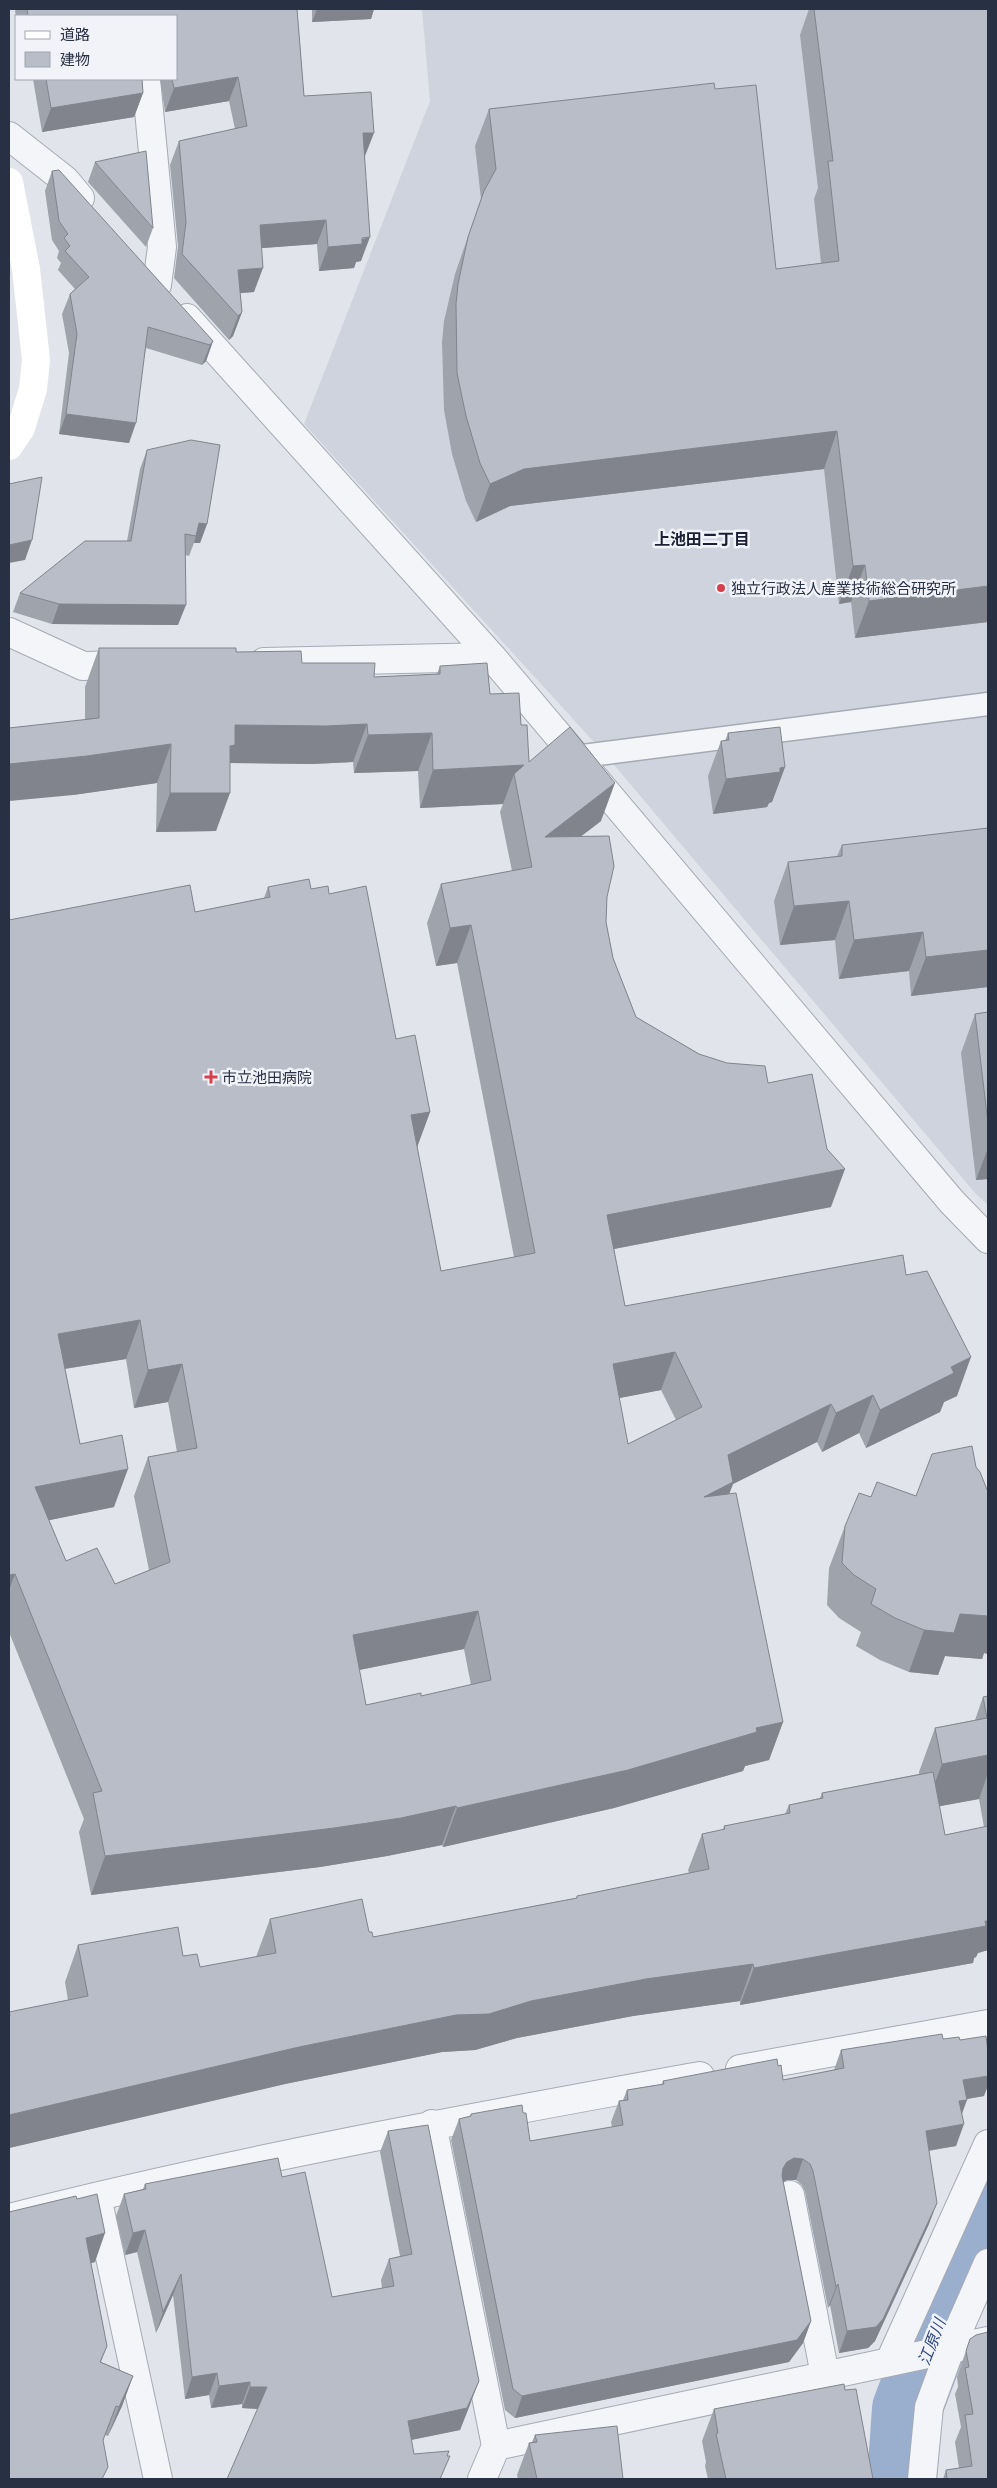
<svg xmlns="http://www.w3.org/2000/svg" width="997" height="2488" font-family="'Space Grotesk','Noto Sans JP',sans-serif">
<style>
.built{fill:#cfd3dd}
.lines{fill:none;stroke-linecap:round;stroke-linejoin:round}
.river{stroke:#9aafcd;stroke-width:70}
.lane-casing{stroke:#a6aab5;stroke-width:25}
.street-casing{stroke:#a6aab5;stroke-width:30}
.lane{stroke:#f4f5f9;stroke-width:22}
.street{stroke:#f4f5f9;stroke-width:28}
.secondary{stroke:#fff;stroke-width:28}
.wall{fill:#9ea3ac;fill-rule:evenodd}
.shaded-wall{fill:#81848c}
.building{fill:#b8bdc8;stroke:#81848c;fill-rule:evenodd}
.poi-dot{fill:#d6404a;stroke:#f1f3f8;stroke-width:2}
.labels{text-anchor:middle;dominant-baseline:central;stroke-width:5;stroke-linejoin:round;paint-order:stroke}
.poi-label{font-size:15px;fill:#283043;stroke:#f1f3f8;text-anchor:start}
.neighbourhood-label{font-size:16px;font-weight:bold;fill:#1a2134;stroke:#f1f3f8}
.water-label{font-size:16px;font-style:italic;fill:#304b7a;stroke:#f1f3f8}
</style>
<rect width="100%" height="100%" fill="#e1e4eb"/>
<path class="built" d="M422,9H988V1205L976,1194L604,753L304,424L430,101Z"/>
<g class="lines">
<path class="river" d="M902,2479L907,2409L943,2314L988,2212"/>
<defs>
<path id="lane" d="M575,757L988,704"/>
<path id="street" d="M146,79L162,247L157,285
M9,136L65,180L80,198
M187,318L492,657L952,1202L988,1239
M9,632L83,666L131,665
M264,662L492,657
M740,2069L988,2024
M432,2124L496,2446
M790,2195L825,2375
M97,2197L158,2479
M9,2218C237,2160 469,2118 700,2076
M890,2361L988,2144
M482,2479L496,2446L988,2341
M922,2479L929,2407L951,2347L988,2263"/>
</defs>
<use href="#lane" class="lane-casing"/>
<use href="#street" class="street-casing"/>
<use href="#lane" class="lane"/>
<use href="#street" class="street"/>
<path class="secondary" d="M9,182L26,269L36,360L33,389L21,428L9,446"/>
</g>
<path class="wall" d="M16,9H297L304,96L365,156L361,261L356,262L354,268L319,271L317,244L261,248L254,292L240,293L242,312L233,336L229,340L174,278L178,246L170,165L179,141L235,129L229,101L165,112L160,79H176V16H16L15,11Z
M312,9H374L371,19L312,22Z
M809,9H988V622L855,638L851,602L839,604L824,469L510,506L476,522L466,501L452,454L444,410L442,342L444,321L455,274L481,199L475,146L489,109L715,89L776,269L821,263L814,199L818,188L800,35Z
M33,79H142L143,93L134,117L42,132Z
M95,162L153,228L146,247L88,182Z
M52,171L213,341L206,361L202,365L146,348L129,443L59,434L69,353L62,314L70,294L75,289L58,270L61,263L57,258L59,251L52,240L45,191Z
M147,450L207,524L200,543H194L189,556L185,555L178,625L52,624L13,612L20,593L127,541L140,469Z
M99,648L236,652L302,663L374,677L437,674L440,666L490,694L521,725L529,762L601,821L581,836L607,897L606,922L613,958L636,1017L699,1054L768,1083L831,1207L614,1249L625,1306L906,1275L957,1396L944,1402L940,1412L866,1448L859,1433L822,1452L817,1442L733,1484L729,1493L783,1722L769,1760L745,1766L743,1771L614,1808L443,1847L442,1845L387,1856L320,1867L91,1895L79,1832L84,1819L9,1632V920L195,912L264,898L268,887L311,889L329,894L430,1112L417,1147L441,1271L514,1257L457,963L436,966L427,923L441,884L512,871L500,812L503,804L420,808L418,771L354,773L353,762L312,764L230,763L216,831L156,832L157,783L73,795L85,720V687ZM126,1359L134,1408L168,1402L177,1452L148,1457L134,1496L149,1570L115,1584L66,1561L49,1520L114,1507L80,1444L65,1369ZM661,1390L676,1420L628,1444L619,1398ZM464,1649L471,1685L421,1696L366,1705L359,1670Z
M728,733L785,767L772,802L769,803L767,807L713,814L708,776L721,741H725Z
M988,828V987L911,996L909,971L839,979L835,940L780,945L774,901L788,862L837,856L842,845Z
M988,1012V1179L976,1180L961,1053L975,1014Z
M976,1467L988,1492V1654L984,1653L982,1659L945,1656L938,1675L909,1672L880,1660L856,1646L861,1632L839,1618L827,1605L829,1568L845,1526L871,1497L916,1496Z
M988,1696V1950L978,1953L976,1957L974,1958L973,1963L740,2005V2001L633,2016L517,2038L475,2050L442,2052L285,2084L9,2148V2012L68,2000L65,1982L78,1945L183,1956L200,1967L256,1957L270,1919L369,1932L373,1937L576,1898L577,1896L689,1873L688,1870L702,1834L723,1830L724,1826L785,1814L789,1805L820,1798L822,1793L919,1774V1772L935,1728L975,1720L983,1697ZM979,1799L984,1827L945,1835L939,1806Z
M943,2039L960,2040L984,2096L967,2099L962,2114L956,2146L929,2151V2224L875,2341L868,2348L839,2353L830,2305L828,2308L805,2192L802,2185L796,2180H787L783,2181L811,2321L803,2343L789,2362L515,2418L505,2410L451,2140L459,2119L470,2116L471,2114L523,2113L530,2141L612,2127L611,2122L619,2101L623,2100L627,2090L662,2084L663,2081L778,2066L783,2080L834,2070L841,2050Z
M388,2131L471,2402L460,2430L411,2440L258,2409L242,2408V2404L211,2408L209,2395L185,2399L173,2295L156,2333L137,2252L125,2255L116,2216L124,2194L143,2189L145,2184L282,2177L332,2297L382,2288L381,2280L389,2259L400,2256L380,2152Z
M9,2212L95,2262L91,2263L107,2346L101,2362L133,2376L122,2406L108,2436L105,2435L103,2441Z
M970,2339L988,2479H943L946,2470L959,2468L955,2442L961,2427L955,2394L958,2387L957,2377Z
M845,2390L873,2479H708L705,2466L706,2462L702,2441L714,2409Z
M535,2435L623,2479H518L517,2475L529,2443L532,2442Z"/>
<path class="shaded-wall" d="M317,9H374L371,19L312,22Z
M238,77L229,101L165,112L174,88Z
M143,93L134,117L42,132L51,108Z
M363,133H374L365,156L355,157Z
M326,220L317,244L251,249L260,225Z
M370,237L361,261L356,262L354,268L319,271L328,247Z
M263,268L254,292L230,294L238,270Z
M242,312L233,336L229,340L238,316Z
M213,341L206,361L202,365L210,345Z
M66,414L136,423L129,443L59,434Z
M837,431L824,469L510,506L476,522L490,484L524,469Z
M199,523L207,524L200,543H194L196,536Z
M32,540L25,560L9,563V545Z
M865,565L851,602L839,604L853,566Z
M988,586V622L855,638L869,601Z
M59,604L186,605L178,625L52,624Z
M367,724L353,762L312,764L228,763L221,784L235,725Z
M432,733L418,771L354,773L368,735Z
M171,744L157,783L73,795L9,801V764Z
M524,765L514,774L503,804L420,808L433,770Z
M785,767L772,802L769,803L767,807L713,814L726,779Z
M615,783L601,821L531,875L545,837Z
M170,793H230L216,831L156,832Z
M849,901L835,940L780,945L794,906Z
M471,925L457,963L436,966L450,928Z
M923,932L909,971L839,979L854,940Z
M988,950V987L911,996L926,957Z
M430,1112L416,1150L411,1115Z
M988,1148V1179L976,1180Z
M845,1169L831,1207L593,1253L607,1215Z
M140,1320L126,1359L44,1372L58,1334Z
M675,1352L661,1390L599,1402L613,1364Z
M971,1357L957,1396L944,1402L940,1412L866,1448L880,1410L951,1367Z
M182,1364L168,1402L134,1408L148,1370Z
M873,1395L859,1433L822,1452L836,1413Z
M831,1404L817,1442L733,1484L719,1521L704,1497L728,1455Z
M128,1469L114,1507L21,1526L35,1487Z
M15,1574L9,1590V1575Z
M478,1611L464,1649L339,1674L353,1635Z
M960,1614L988,1616V1654L984,1653L982,1659L945,1656L938,1675L909,1672L924,1630Z
M783,1722L769,1760L745,1766L743,1771L614,1808L443,1847L457,1808L756,1728Z
M988,1755V1773L979,1799L925,1809L942,1764Z
M456,1806L442,1845L387,1856L320,1867L91,1895L105,1856Z
M988,1920V1950L978,1953L976,1957L974,1958L973,1963L740,2005L754,1968L985,1921Z
M753,1964L740,2001L633,2016L517,2038L475,2050L442,2052L285,2084L9,2148V2115L299,2047L456,2015L646,1979Z
M988,2076V2086L984,2096L955,2101L963,2080Z
M967,2100L959,2121V2101Z
M964,2124L956,2146L918,2152L926,2131Z
M794,2158L803,2159L796,2180H787L779,2184L783,2168L787,2162Z
M937,2203L929,2224L875,2341L868,2348L839,2353L847,2331Z
M145,2230L137,2252L125,2255L133,2233Z
M105,2233L95,2262L75,2267L86,2238Z
M181,2274L173,2295L156,2333L163,2312Z
M838,2284L830,2305L828,2308L836,2287Z
M811,2321L803,2343L789,2362L515,2418L522,2396Z
M217,2373L209,2395L185,2399L192,2377Z
M133,2376L122,2406L108,2436L119,2407Z
M479,2381L471,2402L460,2430L401,2442L408,2421Z
M250,2382L242,2404L211,2408L219,2386Z
M250,2387H267L260,2409L242,2408Z"/>
<path class="building" d="M27,9H297L304,96L371,92L374,133H363L370,237L362,238V244L328,247L326,220L260,225L263,268L238,270L242,312L238,316L182,254L186,222L179,141L247,126L238,77L174,88L172,79H176V16H28Z
M814,9H988V586L869,601L865,565L853,566L837,431L524,469L490,484L480,463L466,416L457,373L456,304L458,284L468,237L484,191L496,169L489,109L714,83L715,89L756,85L776,269L839,261L828,161H833Z
M46,79H142L143,93L51,108Z
M146,151L153,228L95,162Z
M59,170L213,341L210,345L148,327L136,423L66,414L77,334L70,294L89,277L65,251L70,246L64,238L68,234L59,221L52,171Z
M191,440L220,445L207,524L199,523L196,536L185,534L186,605L59,604L20,593L85,541H131L147,450Z
M42,477L32,540L9,545V484Z
M99,648H236V652L301,651L302,663H375L374,677L440,674V666L487,663L490,694L519,693L521,725H527L529,762L570,727L615,783L545,837L609,836L614,866L607,897L606,922L613,958L636,1017L699,1054L727,1063L765,1066L768,1083L812,1074L827,1149L845,1169L607,1215L625,1306L903,1255L906,1275L927,1271L971,1357L951,1367L954,1373L880,1410L873,1395L836,1413L831,1404L728,1455L733,1482L704,1497L736,1493L783,1722L756,1728L757,1732L628,1770L457,1808L456,1806L401,1818L334,1828L105,1856L93,1793L102,1791L15,1574L9,1575V920L190,885L195,912L270,897L268,887L309,879L311,889L328,886L329,894L366,886L396,1039L415,1035L430,1112L411,1115L441,1271L535,1253L471,925L450,928L441,884L532,867L514,774L524,765L433,770L432,733L368,735L367,724L326,726L235,725V745L230,746V793H170L171,744L87,756L9,764V728L99,718ZM140,1320L148,1370L182,1364L197,1448L148,1457L170,1562L115,1584L97,1548L66,1561L35,1487L128,1469L122,1435L80,1444L58,1334ZM675,1352L702,1407L628,1444L613,1364ZM478,1611L491,1680L421,1696V1693L366,1705L353,1635Z
M780,727L785,767L780,768V772L726,779L721,741L729,740L728,733Z
M988,828V950L926,957L923,932L854,940L849,901L794,906L788,862L842,856V845Z
M988,1012V1123L975,1014Z
M972,1446L976,1467L980,1472L988,1492V1616L960,1614L954,1633L924,1630L895,1618L871,1604L876,1589L854,1575L842,1563L845,1526L859,1493L871,1497L877,1482L916,1496L932,1454Z
M988,1696V1755L942,1764L935,1728L987,1718L983,1697Z
M933,1772L945,1835L988,1826V1921H985L986,1926L754,1968L753,1964L646,1979L531,2001L489,2014L456,2015L299,2047L9,2115V2016H10L9,2012L88,1996L78,1945L178,1927L183,1956L197,1954L200,1967L276,1953L270,1919L362,1899L369,1932H372L373,1937L577,1898V1896L709,1869L702,1834L725,1829L724,1826L790,1813L789,1805L823,1798L822,1793Z
M942,2034L943,2039L959,2037L960,2040L986,2036L988,2052V2076L963,2080L967,2100L959,2101L964,2124L926,2131L937,2203L883,2319L876,2327L847,2331L838,2284L836,2287L813,2171L810,2164L803,2159L794,2158L787,2162L783,2168L782,2176L811,2321L797,2340L522,2396L513,2389L459,2119L471,2116V2114L522,2105L523,2113H526L530,2141L623,2125L619,2101L628,2100L627,2090L664,2084L663,2081L777,2059L778,2066L781,2065L783,2080L844,2068L841,2050Z
M428,2125L479,2381L467,2408L408,2421L414,2454L449,2451L447,2456H450L440,2479H227L267,2387H250V2382L219,2386L217,2373L192,2377L181,2274L163,2312L145,2230L133,2233L124,2194L146,2189L145,2184L278,2158L282,2177L305,2172L332,2297L394,2286L389,2259L412,2254L388,2131Z
M97,2194L105,2233L86,2238L107,2346L100,2362L133,2376L119,2407L116,2406L103,2440L108,2467L102,2479H9V2212L76,2196L77,2199Z
M988,2332V2479H947L946,2470L972,2466L965,2415L973,2414L965,2368L969,2367L966,2351L970,2339L976,2335Z
M844,2384L845,2390L856,2389L873,2479H726L716,2434L718,2433L714,2409Z
M617,2426L623,2479H537L529,2443L537,2442L535,2435Z"/>
<g class="poi-dot">
<circle cx="721" cy="588" r="5"/>
<path d="M208.5 1069.5h5v5h5v5h-5v5h-5v-5h-5v-5h5z"/>
</g>
<g class="labels">
<g class="poi-label">
<text x="731" y="588">独立行政法人産業技術総合研究所</text>
<text x="222" y="1077">市立池田病院</text>
</g>
<g class="neighbourhood-label">
<text x="702" y="539">上池田二丁目</text>
</g>
<g class="water-label">
<text transform="translate(932 2342) rotate(-69)">江原川</text>
</g>
</g>
<rect width="997" height="2488" fill="none" stroke="#283043" stroke-width="20"/>
<rect x="15" y="15" width="162" height="65" fill="#f1f3f8" stroke="#a1a5b0"/>
<rect x="25" y="31" width="25" height="8" fill="#ffffff" stroke="#a1a5b0"/>
<text x="60" y="40" font-size="15" fill="#283043">道路</text>
<rect x="25" y="52" width="25" height="15" fill="#b8bdc8" stroke="#a1a5b0"/>
<text x="60" y="65" font-size="15" fill="#283043">建物</text>
</svg>
